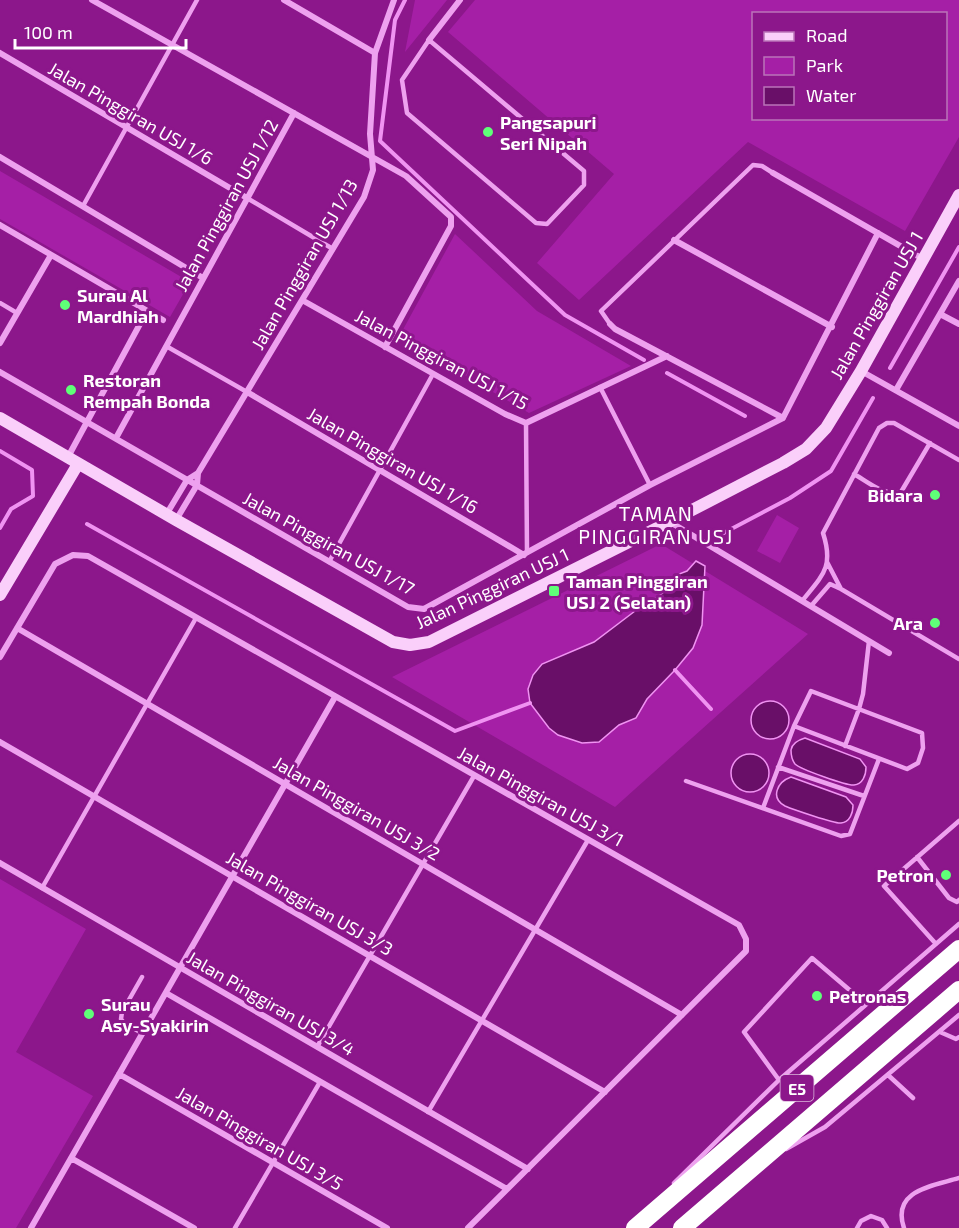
<svg xmlns="http://www.w3.org/2000/svg" width="959" height="1228" font-family="'Exo 2',sans-serif">
<style>
.green{fill:#a51fa6;fill-rule:evenodd}
.water{fill:#690f68;stroke:#f093f2;stroke-width:1.5}
.lines{fill:none;stroke-linecap:round;stroke-linejoin:round}
.stream{stroke:#f093f2;stroke-width:4}
.lane{stroke:#eea1ef;stroke-width:4.5}
.street{stroke:#eea1ef;stroke-width:6}
.secondary{stroke:#facffa;stroke-width:12}
.highway{stroke:#fff;stroke-width:18}
.poi-dot{fill:#5fff78;stroke:#8c178b;stroke-width:2}
.labels{text-anchor:middle;dominant-baseline:central;stroke-width:6;stroke-linejoin:round;paint-order:stroke}
.shield{fill:#8c178b;stroke:#dcb9dc;stroke-width:1.5}
.shield-label{font-size:16px;font-weight:bold;fill:#fff}
.street-label{font-size:18px;fill:#fff;stroke:#8c178b}
.poi-label{font-size:18px;font-weight:bold;fill:#fff;stroke:#8c178b;text-anchor:start}
.neighbourhood-label{font-size:20px;letter-spacing:1.5px;fill:#fff;stroke:#8c178b}
</style>
<rect width="100%" height="100%" fill="#8c178b"/>
<path class="green" d="M415,0H447L405,52Z
M475,0H959V137L905,231L748,142L579,300L537,263L614,174L448,32ZM754,14H946V118H754Z
M0,171L190,282L170,317L0,219Z
M455,234L537,311L631,366L529,413L399,337Z
M777,515L799,528L780,563L757,551Z
M661,544L808,634L615,807L392,677Z
M0,879L86,929L16,1052L93,1096L16,1228H0Z"/>
<path class="water" d="M696,561L705,566L702,625L693,648L675,670L647,699L636,718L619,725L599,742L582,743L558,735L549,728L530,703L528,689L533,675L542,664L594,642L639,608L659,596L670,587L679,574L687,571Z
M751 720a19 19 0 1 1 38 0a19 19 0 1 1-38 0Z
M805,738L860,759L866,767C866,775 863,784 854,785C847,786 800,769 795,764C792,760 791,755 791,750C792,743 798,740 805,738Z
M731 773a19 19 0 1 1 38 0a19 19 0 1 1-38 0Z
M791,777L846,797L853,805C853,813 850,822 841,823C835,824 792,809 785,806C770,798 777,782 791,777Z"/>
<g class="lines">
<path class="stream" d="M405,0L395,20L380,141L565,315L644,360
M890,368L959,247
M667,373L745,416
M0,451L32,470L33,496L11,509L0,528
M87,524L455,731L530,703
M718,536L790,498L831,471L873,398
M675,670L711,709"/>
<path class="lane" d="M429,40L584,171V185L547,224L536,223L407,113L402,80Z
M247,198L333,249
M83,206L197,0
M0,303L17,313
M610,324L601,311L753,165L762,166L773,173
M166,346L247,392
M600,387L650,485
M526,423L527,553
M854,474C868,482 885,497 901,492L930,443
M329,562L433,374
M827,562L841,589L959,659
M802,601C823,575 834,567 823,533L879,428L887,423H894L959,460
M811,606L830,584L841,589
M845,746L859,709L863,694L869,641
M778,767L864,796
M686,781L841,836L850,834L879,759
M763,808L794,726L811,691L922,733L923,748L918,763L907,769L794,726
M917,857L949,898L957,902L959,900
M42,888L196,618
M936,944L884,886L959,821
M142,977L122,1012L121,1019L124,1023L142,1033
M940,1032L956,1039L959,1037
M317,1047L474,776
M888,1075L913,1098
M779,1080L744,1032L812,958L866,1004
M428,1112L588,840
M786,1149L825,1127L959,1015
M674,1183L779,1080L959,924
M235,1228L320,1082
M857,1228L861,1221L871,1216L882,1220L887,1228
M904,1228C891,1190 933,1186 959,1178"/>
<path class="street" d="M92,0L406,176L451,217V226L385,347
M284,0L375,53
M429,40L460,0
M0,53L247,198
M0,157L203,278
M773,173L923,259
M0,225L163,320
M674,240L832,327
M302,300L505,414L526,423L667,356
M940,314L959,324
M610,324L615,329L783,418
M0,343L51,255
M861,371L959,426
M0,372L408,607L424,609L650,485L783,418L878,233
M896,390L959,281
M247,392L524,555
M116,438L294,113
M68,457L147,311
M166,515L187,480L198,473
M176,520L197,485L198,473L364,197L373,170L370,134L375,53L394,0
M670,522L889,653
M17,628L682,1015
M0,657L55,564L73,555L88,556L739,925L746,939V951L468,1228
M0,742L605,1092
M0,863L528,1169
M166,993L507,1189
M119,1074L387,1228
M71,1158L194,1228
M31,1228L335,697"/>
<path class="secondary" d="M0,418L176,520L393,642L410,645L429,642L669,522L783,463L806,449L826,428L861,371L959,195
M0,595L78,464"/>
<path class="highway" d="M635,1228L959,949
M682,1228L959,990"/>
</g>
<g class="poi-dot">
<circle cx="488" cy="132" r="6"/>
<circle cx="65" cy="305" r="6"/>
<circle cx="71" cy="390" r="6"/>
<circle cx="935" cy="495" r="6"/>
<rect x="548" y="585" width="12" height="12" rx="3"/>
<circle cx="935" cy="623" r="6"/>
<circle cx="946" cy="875" r="6"/>
<circle cx="817" cy="996" r="6"/>
<circle cx="89" cy="1014" r="6"/>
</g>
<g class="labels">
<rect class="shield" x="780.5" y="1075" width="33" height="26" rx="4.5"/>
<g class="shield-label">
<text x="797" y="1088">E5</text>
</g>
<g class="street-label">
<text transform="translate(131 113) rotate(30)">Jalan Pinggiran USJ 1/6</text>
<text transform="translate(226 205) rotate(-61)">Jalan Pinggiran USJ 1/12</text>
<text transform="translate(304 264) rotate(-60)">Jalan Pinggiran USJ 1/13</text>
<text transform="translate(876 305) rotate(-60)">Jalan Pinggiran USJ 1</text>
<text transform="translate(442 359) rotate(28)">Jalan Pinggiran USJ 1/15</text>
<text transform="translate(393 460) rotate(30)">Jalan Pinggiran USJ 1/16</text>
<text transform="translate(329 543) rotate(29)">Jalan Pinggiran USJ 1/17</text>
<text transform="translate(492 588) rotate(-25)">Jalan Pinggiran USJ 1</text>
<text transform="translate(541 796) rotate(29)">Jalan Pinggiran USJ 3/1</text>
<text transform="translate(357 808) rotate(30)">Jalan Pinggiran USJ 3/2</text>
<text transform="translate(310 903) rotate(30)">Jalan Pinggiran USJ 3/3</text>
<text transform="translate(271 1003) rotate(30)">Jalan Pinggiran USJ 3/4</text>
<text transform="translate(260 1138) rotate(30)">Jalan Pinggiran USJ 3/5</text>
</g>
<g class="poi-label">
<text x="500" y="122">Pangsapuri<tspan x="500" dy="21">Seri Nipah</tspan></text>
<text x="77" y="295">Surau Al<tspan x="77" dy="21">Mardhiah</tspan></text>
<text x="83" y="380">Restoran<tspan x="83" dy="21">Rempah Bonda</tspan></text>
<text x="923" y="495" text-anchor="end">Bidara</text>
<text x="566" y="581">Taman Pinggiran<tspan x="566" dy="21">USJ 2 (Selatan)</tspan></text>
<text x="923" y="623" text-anchor="end">Ara</text>
<text x="934" y="875" text-anchor="end">Petron</text>
<text x="829" y="996">Petronas</text>
<text x="101" y="1004">Surau<tspan x="101" dy="21">Asy-Syakirin</tspan></text>
</g>
<g class="neighbourhood-label">
<text x="656" y="513">TAMAN<tspan x="656" dy="23">PINGGIRAN USJ</tspan></text>
</g>
</g>
<rect x="752" y="12" width="195" height="108" fill="#8c178b" stroke="#ba74b9" stroke-width="1.5"/>
<rect x="764" y="32" width="30" height="9" fill="#facffa" stroke="#ba74b9" stroke-width="1.5"/>
<text x="806" y="42" font-size="18" fill="#ffffff">Road</text>
<rect x="764" y="57" width="30" height="18" fill="#a51fa6" stroke="#ba74b9" stroke-width="1.5"/>
<text x="806" y="72" font-size="18" fill="#ffffff">Park</text>
<rect x="764" y="87" width="30" height="18" fill="#690f68" stroke="#ba74b9" stroke-width="1.5"/>
<text x="806" y="102" font-size="18" fill="#ffffff">Water</text>
<path d="M15 39v9h171v-9" fill="none" stroke="#ffffff" stroke-width="3"/>
<text x="24" y="39" font-size="18" fill="#ffffff" stroke="#8c178b" stroke-width="4.5" paint-order="stroke">100 m</text>
</svg>
